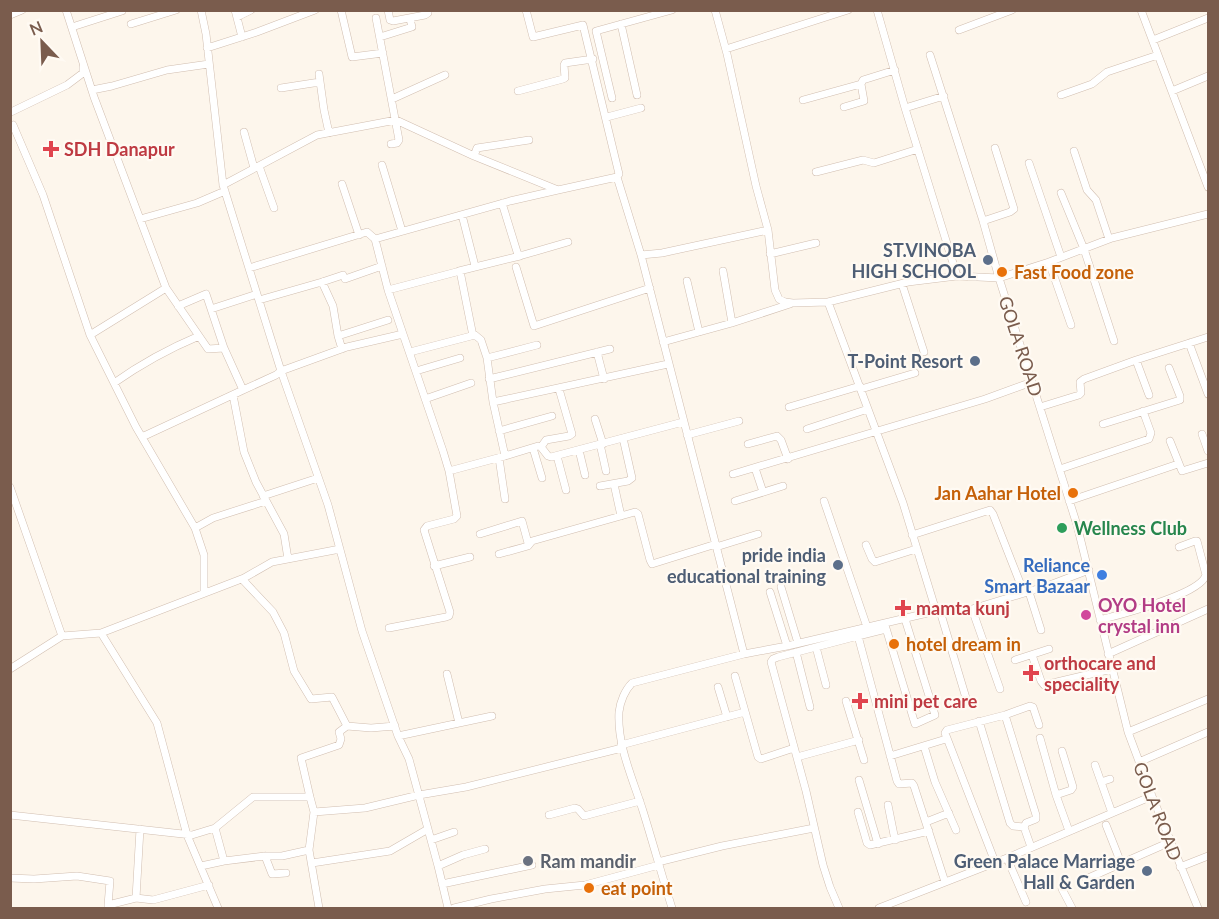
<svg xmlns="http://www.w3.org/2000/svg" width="1219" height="919" font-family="Lato,sans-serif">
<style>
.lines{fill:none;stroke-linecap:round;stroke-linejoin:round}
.minor-casing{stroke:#d1beb0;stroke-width:8}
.minor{stroke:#fff;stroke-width:7}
.health-dot{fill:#e0444e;stroke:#fffaf3;stroke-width:2}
.service-dot{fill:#5c6f8a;stroke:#fffaf3;stroke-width:2}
.food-dot{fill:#e8710a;stroke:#fffaf3;stroke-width:2}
.leisure-dot{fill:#2e9e5b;stroke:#fffaf3;stroke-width:2}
.shop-dot{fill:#3f7fe0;stroke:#fffaf3;stroke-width:2}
.hotel-dot{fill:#d1479c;stroke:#fffaf3;stroke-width:2}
.worship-dot{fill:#6b7280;stroke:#fffaf3;stroke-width:2}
.labels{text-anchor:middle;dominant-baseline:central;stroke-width:4.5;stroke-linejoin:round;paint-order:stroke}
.health-label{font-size:18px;font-weight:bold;fill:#be3a42;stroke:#fffaf3;text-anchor:start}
.service-label{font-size:18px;font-weight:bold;fill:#4e5e75;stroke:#fffaf3;text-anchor:end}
.food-label{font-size:18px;font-weight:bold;fill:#c56008;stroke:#fffaf3;text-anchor:start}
.street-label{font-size:18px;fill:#7a5c4d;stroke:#fffaf3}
.leisure-label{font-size:18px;font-weight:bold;fill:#27864d;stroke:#fffaf3;text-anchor:start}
.shop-label{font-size:18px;font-weight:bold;fill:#366cbe;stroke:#fffaf3;text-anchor:end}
.hotel-label{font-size:18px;font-weight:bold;fill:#b23c85;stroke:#fffaf3;text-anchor:start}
.worship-label{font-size:18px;font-weight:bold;fill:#5b616d;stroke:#fffaf3;text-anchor:start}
</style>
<rect width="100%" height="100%" fill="#fdf6ec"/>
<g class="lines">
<defs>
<path id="minor" d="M66,10L94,97L166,288L90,335
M201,10L206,34L223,185L281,371L328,505L362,631L398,736L409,759L438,866L448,908
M235,10L242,37
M341,10L352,57L383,53
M388,10L390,20L393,21L425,15L428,13V10
M526,10L533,37L583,25L619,174L617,177
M715,10L727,54L756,186L768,230L775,290L779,299L785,302L793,303L828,302L908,282L957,276L999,278L1077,525L1128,732L1152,796L1198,908
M877,10L905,108L957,276
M1141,10L1208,187
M10,15L22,10
M237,17L251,10
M376,18L399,140L397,143L391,144
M131,24L176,10
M621,24L637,95
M72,27L122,11
M959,30L1012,10
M380,37L412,27L410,19
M1153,40L1208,18
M207,48L257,32L315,10
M726,49L848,10
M930,55L983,221L999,278L1049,262L1112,238L1208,214
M319,74L324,110L329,133
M281,88L320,82
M92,90L112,86L167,70L209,64
M518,91L563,79L565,78L564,65L565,63L593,59
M1172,91L1208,76
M1061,95L1092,84L1107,72L1158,55
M612,98L596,31L672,10
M392,99L445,75
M803,100L861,84
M844,107L864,101L861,84L863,80L895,70
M905,108L944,96
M11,112L67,85L83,73V67
M607,117L641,108
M13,125L43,195L90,335L136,427L195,528L204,555V593
M244,132L254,168
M1074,151L1087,190L1096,200L1109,239
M474,156L477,148L529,140
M1029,163L1061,257
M382,165L402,231
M259,166L274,208
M816,172L863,160L874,163L918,149
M342,184L359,235
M223,185L317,135L396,120L474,156L558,190L617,177L641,255L662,253L768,230
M1061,193L1084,249L1114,341
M502,203L518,255H523L568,242
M462,215L475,266
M140,219L197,203L225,191
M983,221L1010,212L1014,209L995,148
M770,254L816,243
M641,255L744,654
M1049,262L1071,325
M516,267L534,326L650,288
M249,268L367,232L375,239
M459,271L520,256
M723,271L732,323
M345,279L382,266
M687,281L699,332
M322,282L333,306L338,336L342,349
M902,284L924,352
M166,288L208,349L224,348L243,390
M388,290L460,271L473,336
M259,300L322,282L343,275
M828,302L903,503L936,611
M178,306L206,294L224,348
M211,309L257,294
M338,336L388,320
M663,342L732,323L790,304
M1189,343L1208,394
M410,352L475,335L481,340L487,358L493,402L505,456
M597,352L604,379
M487,358L537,345
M1136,360L1149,395
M416,371L460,358
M489,379L610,349
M114,383C141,364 168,349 199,336
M861,389L915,373
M233,395L244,452L256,482L284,534L288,559
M425,399L471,383
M493,402L668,364
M789,407L860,386
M1040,407L1079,395L1081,393L1080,382L1084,379L1136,360L1208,337
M595,419L603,444
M1103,424L1180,400V396L1169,368
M807,429L868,409
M499,431L552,416
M1202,434L1208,451
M687,435L739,421
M142,437L243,390L276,375L281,371L347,347L403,334L388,290L375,239L510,201L558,190
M1170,441L1182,471L1208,463
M600,444L606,471
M748,444L777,436L781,440L788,459
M541,447L546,440L569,436L572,434L559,389
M533,448L542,478
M579,450L585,475
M557,456L566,490
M499,458L505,499
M755,468L763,492
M1060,469L1149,439L1151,433L1143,411
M449,471L505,456L538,446L541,447L548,456L551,457L683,422
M733,474L985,399L1032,382
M614,484L621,516
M600,486L628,481L632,478L623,438
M10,487L62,636
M263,496L318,478
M735,501L783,486
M824,501L867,627
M1069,501L1178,464
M195,528L213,518L266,501
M480,534L522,521L528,543
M912,535L990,510L993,514L1024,593
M866,545L872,559L875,562L916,549
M716,547L758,534
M499,554L528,546L532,541L635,512L638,514L650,560L652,564L716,544
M434,566L470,557
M242,579L273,612L284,633L294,671L311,699L332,697L347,726L371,728L395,726
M781,587L798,643
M770,592L787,646
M1029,592L1041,630
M972,609L1000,689
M940,611L966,698
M1100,620C1121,614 1200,595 1206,575L1197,541H1195L1179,547
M885,625L915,724L935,715L905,619
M389,628L446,617L449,616L450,612L424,530L427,526L454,519L457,516L449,471L443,451L403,334
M886,629L858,636L897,781L899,784L912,783L914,786L945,882
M101,633L157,723L187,835L218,908
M816,647L826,685
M796,652L810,707
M1108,654L1208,609
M1032,655L1041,681L1044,685L1112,669
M1015,660L1049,649
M10,669L62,636L101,633L244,578L272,562L340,549
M447,674L459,723
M735,676L758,757L761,759L794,748
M718,687L727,717
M846,701L864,760
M1005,715L1036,815V819L1026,823L1024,827L1031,847
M979,721L1010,823L1013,826L1024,827
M1128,732L1208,699
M398,736L492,716
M1040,738L1056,795L1069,831
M621,745L745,712
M924,746L935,782L956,830
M890,756L946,739
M797,757L859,740
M1139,762L1208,732
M1095,765L1112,813
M859,780L878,844
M1101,782L1110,779
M1056,795L1071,790L1073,787L1062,751
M310,797L301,758L339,745L341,739L339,732L347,726
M888,805L895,840
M314,812L365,808L419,795L466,787L622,748
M858,812L867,843L870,845L929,831
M10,815L192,835L215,828L253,797H310L314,812L309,850
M549,815L575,808L578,809L584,816L640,801
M926,822L949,813
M1106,825L1121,863
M215,828L224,861L265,856H282L309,850L319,908
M431,840L454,832
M265,856L272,874L286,873
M1007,858L1026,902
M658,862L722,846L814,828
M995,862L945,733L947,730L1005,715L1030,706L1033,707L1039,725
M312,863L390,851L428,829
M201,866L224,861
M438,866L463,855L485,849
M1180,867L1208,856
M10,878L34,879L77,876L110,881L108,905
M1086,879L1170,842
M442,884L532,865
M1062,889L1072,908
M136,898L153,900L209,885
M108,908V905L136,898L140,829
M454,908L491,899L545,889L585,885L659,865
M672,908C662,876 653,843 643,811C633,779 617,746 619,712C620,702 625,690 632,683L744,654L787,646L936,611L950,613L972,609L1047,586L1089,570
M839,908L830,887L823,865L806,791L771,662L773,659L778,657L858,636
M879,908L1007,858L1152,796"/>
</defs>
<use href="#minor" class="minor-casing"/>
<use href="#minor" class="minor"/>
</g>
<g class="health-dot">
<path d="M48 140h6v6h6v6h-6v6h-6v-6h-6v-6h6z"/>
<path d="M900 599h6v6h6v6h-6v6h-6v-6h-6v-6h6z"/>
<path d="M1028 664h6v6h6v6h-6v6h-6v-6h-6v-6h6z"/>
<path d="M857 692h6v6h6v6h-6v6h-6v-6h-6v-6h6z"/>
</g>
<g class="service-dot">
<circle cx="988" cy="260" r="6"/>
<circle cx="975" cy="361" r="6"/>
<circle cx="838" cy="565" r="6"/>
<circle cx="1147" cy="871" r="6"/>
</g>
<g class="food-dot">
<circle cx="1002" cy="272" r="6"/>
<circle cx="1073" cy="493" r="6"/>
<circle cx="894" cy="644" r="6"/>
<circle cx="589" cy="888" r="6"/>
</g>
<circle class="leisure-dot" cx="1062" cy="528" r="6"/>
<circle class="shop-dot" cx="1102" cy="575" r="6"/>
<circle class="hotel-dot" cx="1086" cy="615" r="6"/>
<circle class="worship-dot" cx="528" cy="861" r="6"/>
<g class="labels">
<g class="health-label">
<text x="64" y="149">SDH Danapur</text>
<text x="916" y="608">mamta kunj</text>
<text x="1044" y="663">orthocare and<tspan x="1044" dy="21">speciality</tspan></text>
<text x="874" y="701">mini pet care</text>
</g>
<g class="service-label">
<text x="976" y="250">ST.VINOBA<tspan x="976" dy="21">HIGH SCHOOL</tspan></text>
<text x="963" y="361">T-Point Resort</text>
<text x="826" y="555">pride india<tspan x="826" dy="21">educational training</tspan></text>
<text x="1135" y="861">Green Palace Marriage<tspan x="1135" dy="21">Hall &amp; Garden</tspan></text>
</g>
<g class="food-label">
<text x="1014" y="272">Fast Food zone</text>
<text x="1061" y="493" text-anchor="end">Jan Aahar Hotel</text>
<text x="906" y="644">hotel dream in</text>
<text x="601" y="888">eat point</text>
</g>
<g class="street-label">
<text transform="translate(1021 346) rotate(72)">GOLA ROAD</text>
<text transform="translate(1158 811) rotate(69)">GOLA ROAD</text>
</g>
<g class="leisure-label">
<text x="1074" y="528">Wellness Club</text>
</g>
<g class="shop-label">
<text x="1090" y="565">Reliance<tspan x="1090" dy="21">Smart Bazaar</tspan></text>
</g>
<g class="hotel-label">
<text x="1098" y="605">OYO Hotel<tspan x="1098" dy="21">crystal inn</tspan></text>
</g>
<g class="worship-label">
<text x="540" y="861">Ram mandir</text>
</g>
</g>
<rect width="1219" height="919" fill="none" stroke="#7a5c4d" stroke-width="24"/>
<g transform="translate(42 42) rotate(337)" stroke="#fffaf3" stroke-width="4.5" paint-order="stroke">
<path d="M0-4.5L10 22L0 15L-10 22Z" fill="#7a5c4d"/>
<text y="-9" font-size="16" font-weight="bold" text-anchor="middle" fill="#7a5c4d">N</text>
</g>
</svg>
